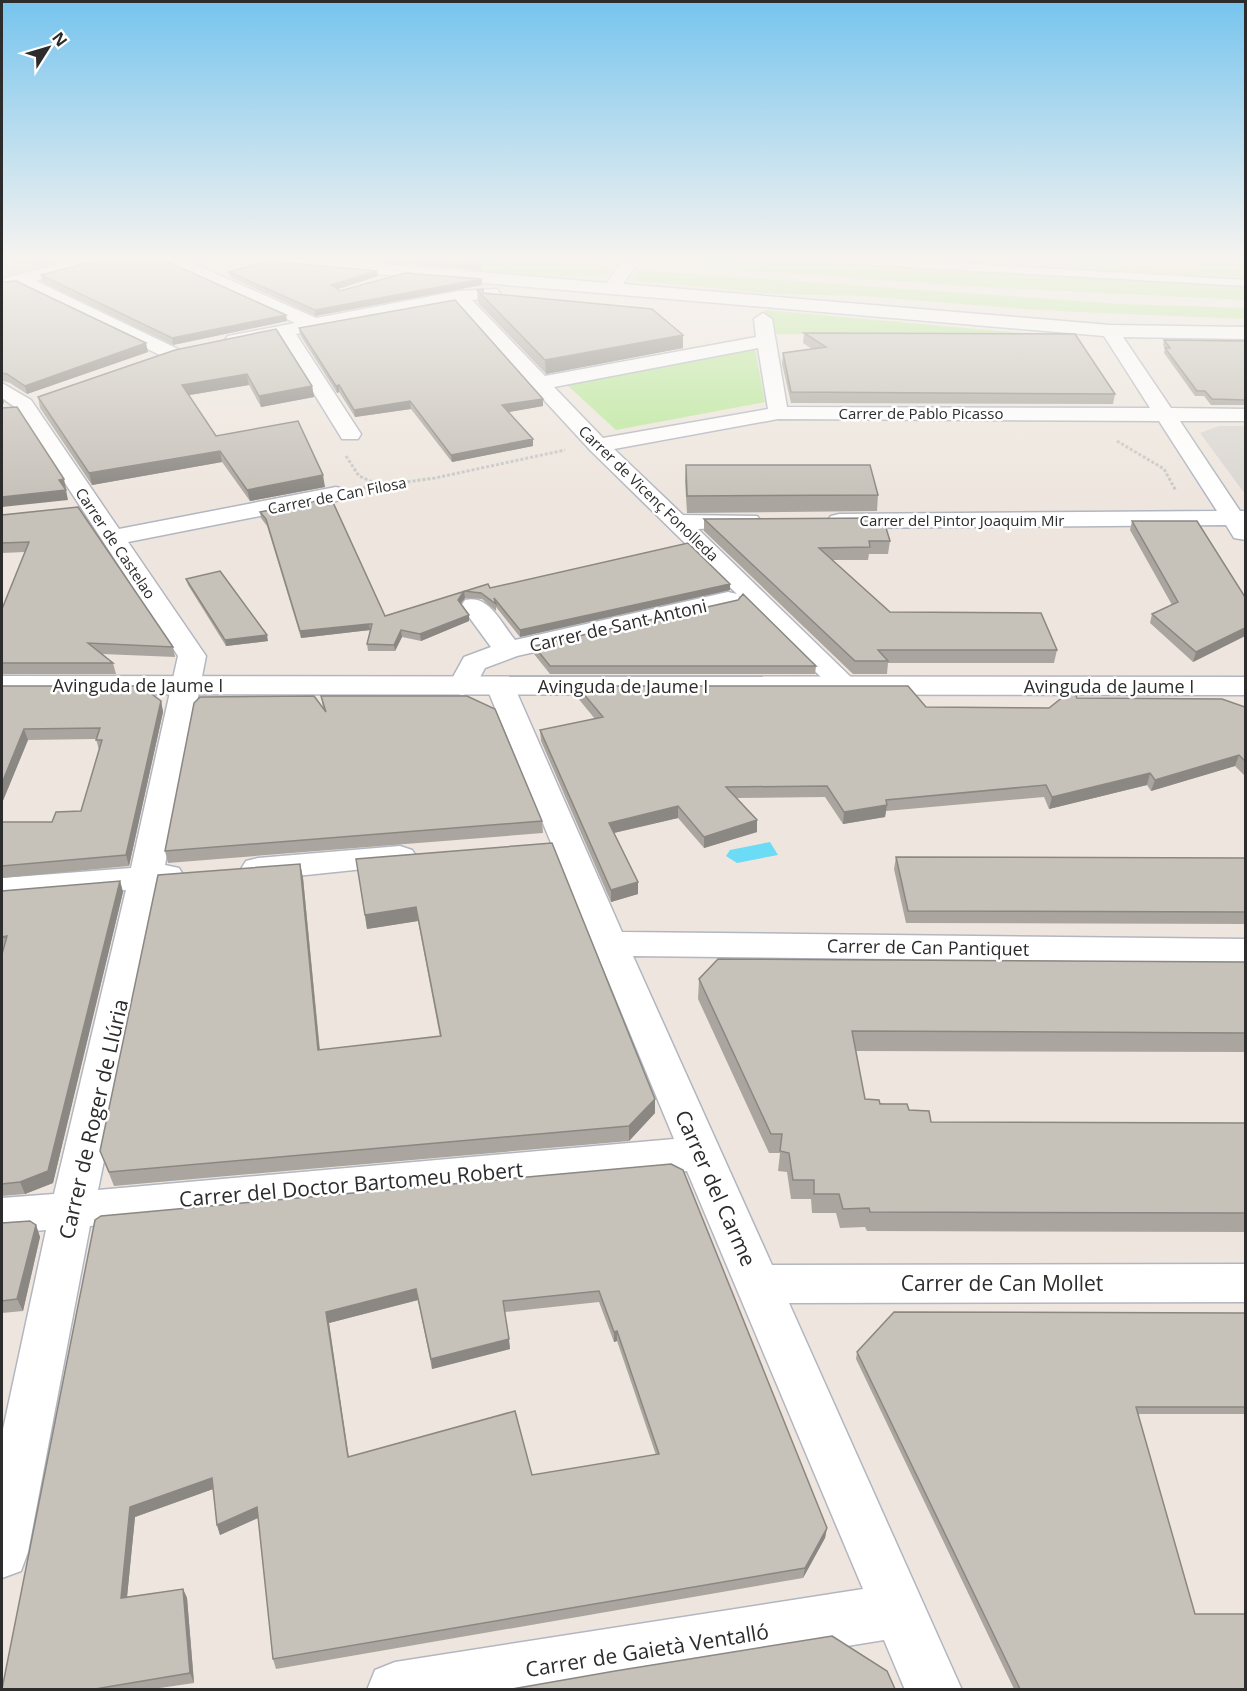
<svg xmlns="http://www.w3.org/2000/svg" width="1247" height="1691" font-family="'Open Sans',sans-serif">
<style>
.green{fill:#b9e898}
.pitch{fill:#cfef93}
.plaza{fill:#dad6d1}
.water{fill:#6cdbf6}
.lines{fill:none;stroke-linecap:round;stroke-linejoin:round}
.lane-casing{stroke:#b2b6c0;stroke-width:3}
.street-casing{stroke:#b2b6c0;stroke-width:3}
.secondary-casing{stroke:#b2b6c0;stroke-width:3}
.path{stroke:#c8c8c8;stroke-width:3;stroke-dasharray:3 2;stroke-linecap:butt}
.lane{fill:#fff;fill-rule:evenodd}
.street{fill:#fff;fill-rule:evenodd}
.secondary{fill:#fff;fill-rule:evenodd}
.wall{fill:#aaa69f;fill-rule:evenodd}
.shaded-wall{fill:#8b8782}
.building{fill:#c6c1b9;stroke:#8b8782;stroke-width:1.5;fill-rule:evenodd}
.labels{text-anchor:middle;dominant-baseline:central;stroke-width:5;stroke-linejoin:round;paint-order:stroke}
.far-street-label{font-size:15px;fill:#2c2c2c;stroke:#fff}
.street-label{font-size:18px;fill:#2c2c2c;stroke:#fff}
.near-street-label{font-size:21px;fill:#2c2c2c;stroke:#fff}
</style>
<rect width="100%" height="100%" fill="#eee6de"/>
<path class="green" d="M328,260H498L611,268L605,276L554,277Z
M644,260H772L1245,287V300L985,287L642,264Z
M919,260H1245V278Z
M638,270L1119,304L1245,308V319L1036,310L864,296L775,294L639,281L632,278Z
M765,310L1044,335L770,334Z
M755,349L765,402L616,430L566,384Z"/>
<path class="pitch" d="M1097,260H1193L1200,274L1097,267Z"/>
<path class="plaza" d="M10,260H83L2,283V263Z
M1219,426H1245V494L1200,433Z"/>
<path class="water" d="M770,842L778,855L737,863L726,856L730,850Z"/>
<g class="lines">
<defs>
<path id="lane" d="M833,260H903L1246,280V286L838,263Z"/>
<path id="street" d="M74,260H103L101,264L36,281L178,349L181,353L178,357H164L18,286L10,288L2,283L4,279L13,276Z
M162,260H185L316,318L458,291L497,289L500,293L497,297L472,300L545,376L756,337L754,319L763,313L772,319L787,407L1150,408L1104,336L272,265L264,260H337L607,283L623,260H640L623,284L1110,325L1246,327V339L1123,337L1171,408L1246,409V421H1180L1240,511H1246V540L1234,538L1226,525L839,528L831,526L827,521L831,516L839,514L1217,511L1159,421L778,419L614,449L683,515L757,516L761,521L757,526L698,529L859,685L855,691L845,694L835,691L738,595L741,600L737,606L517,656L485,668L472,692L462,695L452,692L448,686L464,657L491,647L461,606L465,600C489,594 501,623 515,640L728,592L737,594L590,450L454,302L296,334L361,434L358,439H342L339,434L279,337L235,346L225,340L228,336L295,323ZM758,348L768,409L603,438L554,387Z
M2,383L31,400L119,529L336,487L344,489L348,494L344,499L336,501L128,542L206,656L165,865L179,868L184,876L179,884L160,887L98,1190L674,1139L486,686L490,680L500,677L510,680L514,686L622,932L1246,939V963L633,956L772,1265L1246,1264V1302L789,1303L962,1690H905L884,1640L574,1690H367L375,1670L395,1662L863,1589L687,1171L90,1226L28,1552L21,1571L2,1578V1434L46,1230L2,1234V1198L54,1194L126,890L2,900V878L131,868L178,656L16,408L2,398Z
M400,846L412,850L417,857L412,864L258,880L246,877L241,869L246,861L258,858Z"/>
<path id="secondary" d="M2,676L1246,677V695L2,694Z"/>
</defs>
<use href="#lane" class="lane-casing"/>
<use href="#street" class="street-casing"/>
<use href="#secondary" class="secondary-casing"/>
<path class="path" d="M1117,441L1164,469L1176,491
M346,456L359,476L377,484
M363,488L435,478L565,450"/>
<use href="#lane" class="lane"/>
<use href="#street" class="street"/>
<use href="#secondary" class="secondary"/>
</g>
<path class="wall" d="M368,260H481V270Z
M229,272L378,276L337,289L340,291L482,285L315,316L230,277Z
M41,275L286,315L287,321L173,345L42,282Z
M2,282L148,352L27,394L10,383L3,381L2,382Z
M477,290L483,293L683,335V348L546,374L478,303Z
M299,328L543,399V406L508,412L533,439V446L452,462L411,409L355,417L339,392L337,393L300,335Z
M804,333L1115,394L1113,404L791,403L782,364L783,353L812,349L803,343Z
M1164,340L1245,341V405H1211L1204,396H1195L1164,353L1165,348L1163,345Z
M175,350L312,386L314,397L261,407L249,385L189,395L216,436L325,487L250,501L222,462L92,485L40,408L38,397Z
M686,465L878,495L877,511L687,513L685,481Z
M260,512L385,616L488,584L490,588L730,584V590L520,637L496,607V611L482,599L465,598L461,603L469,621L421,641L402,637L395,651H368L367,644L370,630L301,638L267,526L261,518Z
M2,515L173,647L175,657L102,654L113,663L116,674H2V609L25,552L2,553Z
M704,519L890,541L888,554H869L868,560H832L890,612L1057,650L1054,663H888L887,674H853L704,531Z
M1132,521L1245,597V636L1193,662L1150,623L1152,614L1172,605L1130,530Z
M186,579L268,641L226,646L188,585Z
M534,646L816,666L815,674H550L534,654Z
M2,686L161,701L163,712L129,866L2,878V822H52L81,811L99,750L96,739L28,740L2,803Z
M577,686L926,707L1049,708L1077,698L1245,707V776L1235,766L1151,791L1147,785L1049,809L1044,797L886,811L885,817L843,824L825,797L737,798L757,820V832L704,848L678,818L614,833L638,882V894L611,902L541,741L540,730L595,719L577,697Z
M321,696L542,821L543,833L168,863L165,851L323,708Z
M896,857L1245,858V924L906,923L894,869Z
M356,859L655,1099V1113L629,1141L114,1186L100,1151L300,864L303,878L320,1050L440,1037L418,921L367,929Z
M120,881L123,892L53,1183L25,1194L2,1196V954L3,949H2V891Z
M1245,962V1052L855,1051L865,1099L909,1110L931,1122L1245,1123V1232L867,1231L865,1227L840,1228L836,1213H812L811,1199H791L787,1172L778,1171L780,1153H769L698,999L699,979Z
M671,1164L827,1528L825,1538L803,1578L276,1669L273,1659L258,1518L220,1535L217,1525L213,1489L135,1517L127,1597L183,1589L187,1598L194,1683L153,1689H2L95,1220ZM418,1300L432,1369L510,1349L505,1312L599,1302L614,1342L617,1341L656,1455L532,1475L349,1457L329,1323Z
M2,1223L36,1225L40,1237L23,1311L2,1313Z
M1245,1313V1414H1138L1195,1614L1245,1689H1014L856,1359L857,1352Z"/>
<path class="shaded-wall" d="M377,271L378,276L332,291L331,285Z
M482,279V285L315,316V310Z
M286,315L287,321L173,345L172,338Z
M683,335V348L546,374L545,360Z
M146,343L148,352L27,394L25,386Z
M247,374L249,385L184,396L182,385Z
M339,385V392L337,393L336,386Z
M312,386L314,397L261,407L259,396Z
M2,394L4,403L2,405Z
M543,399V406L503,413L502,405Z
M410,401L411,409L355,417L354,410Z
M533,439V446L452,462L451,455Z
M220,451L222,462L92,485L89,473Z
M323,475L325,487L250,501L247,490Z
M64,479L66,489L61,490L59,480Z
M66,490L68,500L2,507V510V497Z
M730,584V590L520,637V630Z
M464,591L465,598L459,606L458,600Z
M469,615V621L421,641L420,634Z
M369,624L370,630L301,638L300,631Z
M1245,628V636L1193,662L1196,652Z
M401,630L402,637L395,651L394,645Z
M267,635L268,641L226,646L225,640Z
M161,701L163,712L129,866L126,855Z
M24,729L28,740L2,803V783Z
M1239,755L1235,766L1151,791L1155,780Z
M1150,773L1147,785L1049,809L1052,797Z
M887,805L885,817L843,824L844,812Z
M678,806V818L609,834V823Z
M757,820V832L704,848V837Z
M300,864L303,878L321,1065L318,1050Z
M120,881L123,892L53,1183L25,1194L20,1182Z
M638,882V894L611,902V890Z
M416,907L418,921L367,929L365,915Z
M655,1099V1113L629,1141V1126Z
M36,1225L40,1237L23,1311L17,1299Z
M416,1289L418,1300L329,1323L350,1468L326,1312Z
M617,1331V1341L614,1342V1332Z
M509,1339L510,1349L432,1369L431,1359Z
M212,1478L216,1488L135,1517L126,1607L121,1598L130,1507Z
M257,1507L260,1517L220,1535L217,1525Z
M827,1528L825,1538L803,1578L805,1568Z
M183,1589L187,1598L194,1683L190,1673Z"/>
<path class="building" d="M99,260H164L286,315L172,338L41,275Z
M269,261L377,271L331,285L340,291L405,273L482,279L315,310L229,272Z
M16,281L146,343L25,386L7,374L2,373V282Z
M483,289V293L652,309L683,335L545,360L477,290Z
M455,300L543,399L502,405L533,439L451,455L410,401L354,410L339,385L336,386L299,328Z
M276,329L312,386L259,396L247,374L182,385L216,436L298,421L323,475L247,490L220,451L89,473L38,397L175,350Z
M804,333L1075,334L1115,394L791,392L783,353L826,347Z
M1164,340L1245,341V400L1212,399L1205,391H1197L1165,348H1170Z
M17,407L64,479L59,480L66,490L2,497V408Z
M686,465H870L878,495L687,496Z
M331,498L385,616L488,584L490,588L688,543L730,584L520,630L494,598L496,604L481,593L464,591L458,600L469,615L420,634L401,630L394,645L367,644L372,624H369L300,631L266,519L260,512Z
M78,507L173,647L88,643L113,663H2V609L29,542L2,543V515Z
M883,518L890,541H869L870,547L819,548L890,612L1041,613L1057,650H878L888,661H855L704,519Z
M1132,521H1197L1245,597V628L1196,652L1152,614L1178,602Z
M220,571L267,635L225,640L186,579Z
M743,594L816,666H550L534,646L738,600Z
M2,686H141L161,701L126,855L2,866V822H52L56,812L81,811L102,740H96L100,728L24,729L2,783Z
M577,686H908L926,707L1049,708L1073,689L1077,698L1222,699L1245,707V761L1239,755L1155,780L1150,773L1052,797L1046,785L886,800L887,805L844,812L827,786L726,787L757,820L704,837L678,806L609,823L638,882L611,890L540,730L603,717Z
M314,696L326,712L321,696H467L495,709L542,821L165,851L194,703L200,697Z
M552,843L655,1099L629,1126L109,1172L100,1151L158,875L300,864L318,1050L441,1036L416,907L365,915L356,859Z
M896,857L1245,858V912L908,911Z
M120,881L48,1171L20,1182L2,1184V954L7,936L2,937V891Z
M718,959L1245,962V1033L852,1031L865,1099L879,1100L880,1104H907L909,1110L929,1111L931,1122L1245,1123V1213L870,1212L869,1208L843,1209L839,1194H814V1180H793L789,1153L780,1151L782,1134H771L699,979Z
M671,1164L683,1170L827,1528L805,1568L273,1659L257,1507L217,1525L212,1478L130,1507L121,1598L183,1589L190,1673L95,1689H2L95,1220L101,1216ZM416,1289L431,1359L509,1339L503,1301L599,1291L614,1332L617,1331L659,1454L532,1475L515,1411L348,1457L326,1312Z
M30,1221L36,1225L17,1299L2,1301V1223Z
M894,1312L1245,1313V1407H1136L1195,1614H1245V1689H1020L857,1352Z
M832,1636L887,1671L895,1689H512L615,1671Z"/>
<linearGradient id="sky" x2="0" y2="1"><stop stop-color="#76c4ee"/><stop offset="0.52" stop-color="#f7f4f0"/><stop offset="1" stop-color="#f7f4f0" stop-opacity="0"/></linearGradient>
<rect width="1247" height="497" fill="url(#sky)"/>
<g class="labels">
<g class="far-street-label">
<text x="921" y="413">Carrer de Pablo Picasso</text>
<text transform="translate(649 493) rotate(44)">Carrer de Vicenç Fonolleda</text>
<text transform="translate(337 495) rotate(-11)">Carrer de Can Filosa</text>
<text x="962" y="520">Carrer del Pintor Joaquim Mir</text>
<text transform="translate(116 543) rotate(56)">Carrer de Castelao</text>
</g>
<g class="street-label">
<text transform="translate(618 625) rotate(-13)">Carrer de Sant Antoni</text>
<text x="138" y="685">Avinguda de Jaume I</text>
<text x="623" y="686">Avinguda de Jaume I</text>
<text x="1109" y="686">Avinguda de Jaume I</text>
<text transform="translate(928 947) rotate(1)">Carrer de Can Pantiquet</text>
</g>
<g class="near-street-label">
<text transform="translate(93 1119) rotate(-77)">Carrer de Roger de Llúria</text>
<text transform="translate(351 1184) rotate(-5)">Carrer del Doctor Bartomeu Robert</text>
<text transform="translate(716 1188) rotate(66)">Carrer del Carme</text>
<text x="1002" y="1283">Carrer de Can Mollet</text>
<text transform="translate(647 1650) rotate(-9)">Carrer de Gaietà Ventalló</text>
</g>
</g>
<rect width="1247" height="1691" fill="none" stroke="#2c2c2c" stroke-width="6"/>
<g transform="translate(48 48) rotate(53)" stroke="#ffffff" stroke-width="4.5" paint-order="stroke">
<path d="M0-4.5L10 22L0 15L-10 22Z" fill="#2c2c2c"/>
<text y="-9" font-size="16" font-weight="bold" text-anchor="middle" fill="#2c2c2c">N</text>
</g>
</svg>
